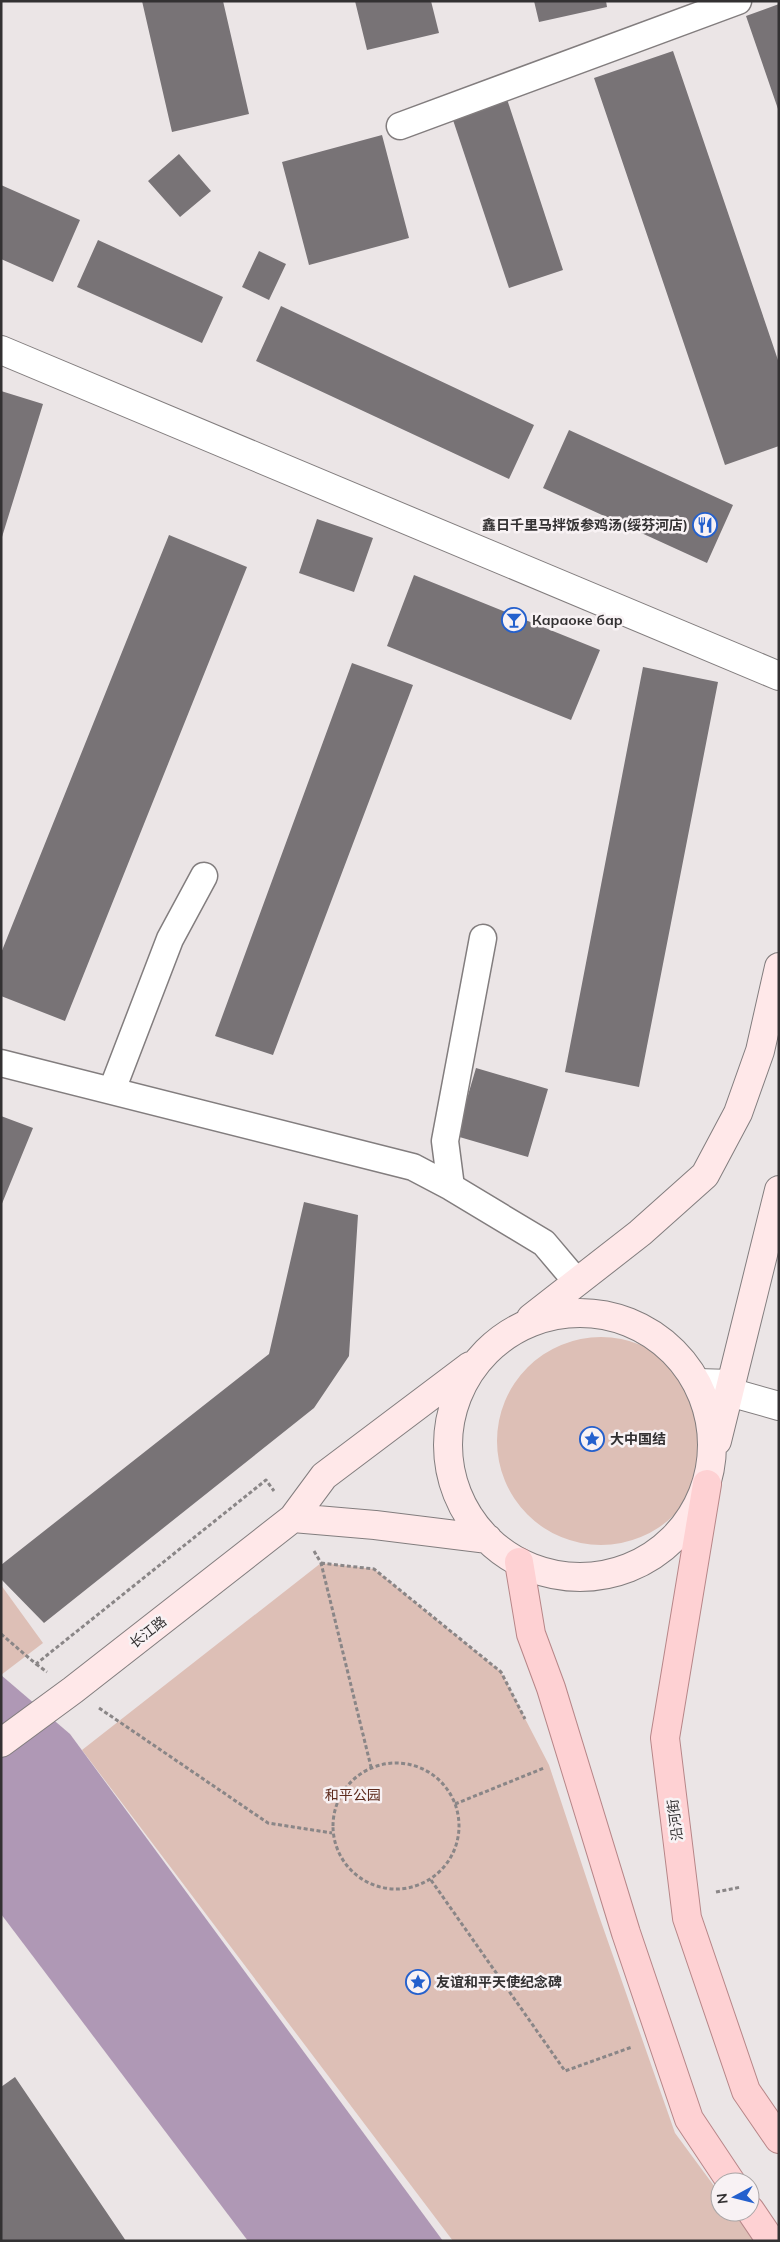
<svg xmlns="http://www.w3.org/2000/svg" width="780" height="2242" font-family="Mulish,'Noto Sans SC',sans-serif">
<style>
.green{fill:#ddbfb6}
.water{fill:#af98b5}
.building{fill:#787376}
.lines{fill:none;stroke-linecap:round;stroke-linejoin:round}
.minor-casing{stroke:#827d7e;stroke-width:29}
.tertiary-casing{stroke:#827d7e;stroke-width:30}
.secondary-casing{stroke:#827d7e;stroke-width:30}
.primary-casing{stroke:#b78688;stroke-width:30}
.path{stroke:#8a8687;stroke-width:3;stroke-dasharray:4 2.5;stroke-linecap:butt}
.minor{stroke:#fff;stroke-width:26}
.tertiary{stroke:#fff;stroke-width:28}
.secondary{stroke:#ffe8e9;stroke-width:28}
.primary{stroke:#fed1d3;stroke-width:28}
.labels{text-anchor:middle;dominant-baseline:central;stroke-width:5;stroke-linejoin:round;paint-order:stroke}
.poi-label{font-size:14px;font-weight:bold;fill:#333132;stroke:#f8f2f4;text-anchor:start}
.street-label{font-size:14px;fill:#333132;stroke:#f8f2f4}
.park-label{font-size:14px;fill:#5e2b1d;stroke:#f8f2f4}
</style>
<rect width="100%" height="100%" fill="#ebe5e6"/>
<path class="green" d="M497 1441a104 104 0 1 1 208 0a104 104 0 1 1-208 0Z
M321,1563L374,1569L501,1672L549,1765L598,1913L675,2133L720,2194V2212H733L754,2241H453L82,1750Z
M1,1585L43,1643L1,1675Z"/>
<path class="water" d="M1,1675L70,1734L443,2241H248L1,1914Z"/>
<path class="building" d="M142,1H223L249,114L172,132Z
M355,1H431L439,33L367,50Z
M534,1H606L607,7L539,22Z
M779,4V109H778L746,16Z
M673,51L779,363V446L725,465L594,78Z
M506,96L563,270L509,288L451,114Z
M382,135L409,238L309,265L282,162Z
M179,154L211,191L180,217L148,181Z
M1,185L80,220L53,282L1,259Z
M98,240L223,297L202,343L77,287Z
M259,251L286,264L269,300L242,287Z
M281,306L534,425L509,479L256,361Z
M1,391L43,404L2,537H1Z
M569,430L733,505L707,563L543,488Z
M317,519L373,538L354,592L299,573Z
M169,535L247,567L65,1021L1,996V953Z
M414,575L600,650L571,720L387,646Z
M352,663L413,685L273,1055L215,1036Z
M643,667L718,682L639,1087L565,1072Z
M476,1068L548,1089L528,1157L456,1136Z
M1,1116L33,1128L1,1206Z
M304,1202L358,1215L349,1356L314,1408L44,1623L1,1579V1565L269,1354Z
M15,2077L126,2241H1V2087Z"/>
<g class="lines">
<defs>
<path id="minor" d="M400,126L738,1
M1,1063L413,1167L451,1187L544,1243L577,1282
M112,1090L170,939L204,876
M451,1187L445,1141L483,938"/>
<path id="tertiary" d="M1,350L779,676
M732,1384L697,1383L779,1406"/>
<path id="secondary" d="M448 1445a132 132 0 1 1 264 0a132 132 0 1 1-264 0Z
M531,1318L640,1233L705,1175L738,1113L760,1051L779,967
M717,1441L779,1190
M293,1518L375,1525L488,1539
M1,1743L73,1690L293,1518L324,1476L470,1366"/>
<path id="primary" d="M707,1484L665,1738L687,1918L746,2091L779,2139
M519,1562L531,1634L551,1688L626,1933L689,2119L731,2182
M750,2210L771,2241"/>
</defs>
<use href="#minor" class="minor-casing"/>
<use href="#tertiary" class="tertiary-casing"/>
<use href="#secondary" class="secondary-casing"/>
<use href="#primary" class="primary-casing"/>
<path class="path" d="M314,1551L321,1563L371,1767
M321,1563L374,1569L501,1672L525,1719
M1,1634L36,1664L266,1480L274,1491
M36,1664L47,1672
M99,1708L268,1823L332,1833
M333 1826a63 63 0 1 1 126 0a63 63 0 1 1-126 0Z
M455,1804L544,1768
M431,1880L565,2071L632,2047
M716,1892L741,1887"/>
<use href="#minor" class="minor"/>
<use href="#tertiary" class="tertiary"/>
<use href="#secondary" class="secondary"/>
<use href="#primary" class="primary"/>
</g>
<defs>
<symbol id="restaurant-ring" viewBox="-11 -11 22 22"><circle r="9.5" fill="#f8f2f4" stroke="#2460cd" stroke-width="1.5"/><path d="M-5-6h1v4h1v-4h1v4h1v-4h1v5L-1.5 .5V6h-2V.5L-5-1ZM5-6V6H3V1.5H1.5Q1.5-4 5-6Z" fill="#2460cd"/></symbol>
<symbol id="bar-ring" viewBox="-11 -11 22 22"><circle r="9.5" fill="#f8f2f4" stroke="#2460cd" stroke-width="1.5"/><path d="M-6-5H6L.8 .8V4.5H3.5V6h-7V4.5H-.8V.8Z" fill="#2460cd"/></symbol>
<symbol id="sight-ring" viewBox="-11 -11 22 22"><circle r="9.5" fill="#f8f2f4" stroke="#2460cd" stroke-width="1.5"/><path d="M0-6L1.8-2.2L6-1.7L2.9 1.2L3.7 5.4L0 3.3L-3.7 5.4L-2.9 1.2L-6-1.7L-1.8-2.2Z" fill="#2460cd"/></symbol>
</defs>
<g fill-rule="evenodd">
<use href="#restaurant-ring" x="691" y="511" width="28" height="28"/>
<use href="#bar-ring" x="500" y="606" width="28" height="28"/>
<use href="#sight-ring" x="578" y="1425" width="28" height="28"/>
<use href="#sight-ring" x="404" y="1968" width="28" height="28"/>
</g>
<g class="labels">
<g class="poi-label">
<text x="688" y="525" text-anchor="end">鑫日千里马拌饭参鸡汤(绥芬河店)</text>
<text x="532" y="620">Караоке бар</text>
<text x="610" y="1439">大中国结</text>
<text x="436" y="1982">友谊和平天使纪念碑</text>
</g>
<g class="street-label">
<text transform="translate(148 1632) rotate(-38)">长江路</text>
<text transform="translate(675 1820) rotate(-97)">沿河街</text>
</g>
<g class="park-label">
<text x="353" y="1795">和平公园</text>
</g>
</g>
<rect width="780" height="2242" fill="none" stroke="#333132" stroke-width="5"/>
<g transform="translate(735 2197) rotate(263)"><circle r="24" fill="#f8f2f4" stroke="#a9a5a6"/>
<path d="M0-4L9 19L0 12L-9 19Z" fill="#2460cd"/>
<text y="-8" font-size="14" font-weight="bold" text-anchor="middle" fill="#333132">N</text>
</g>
</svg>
